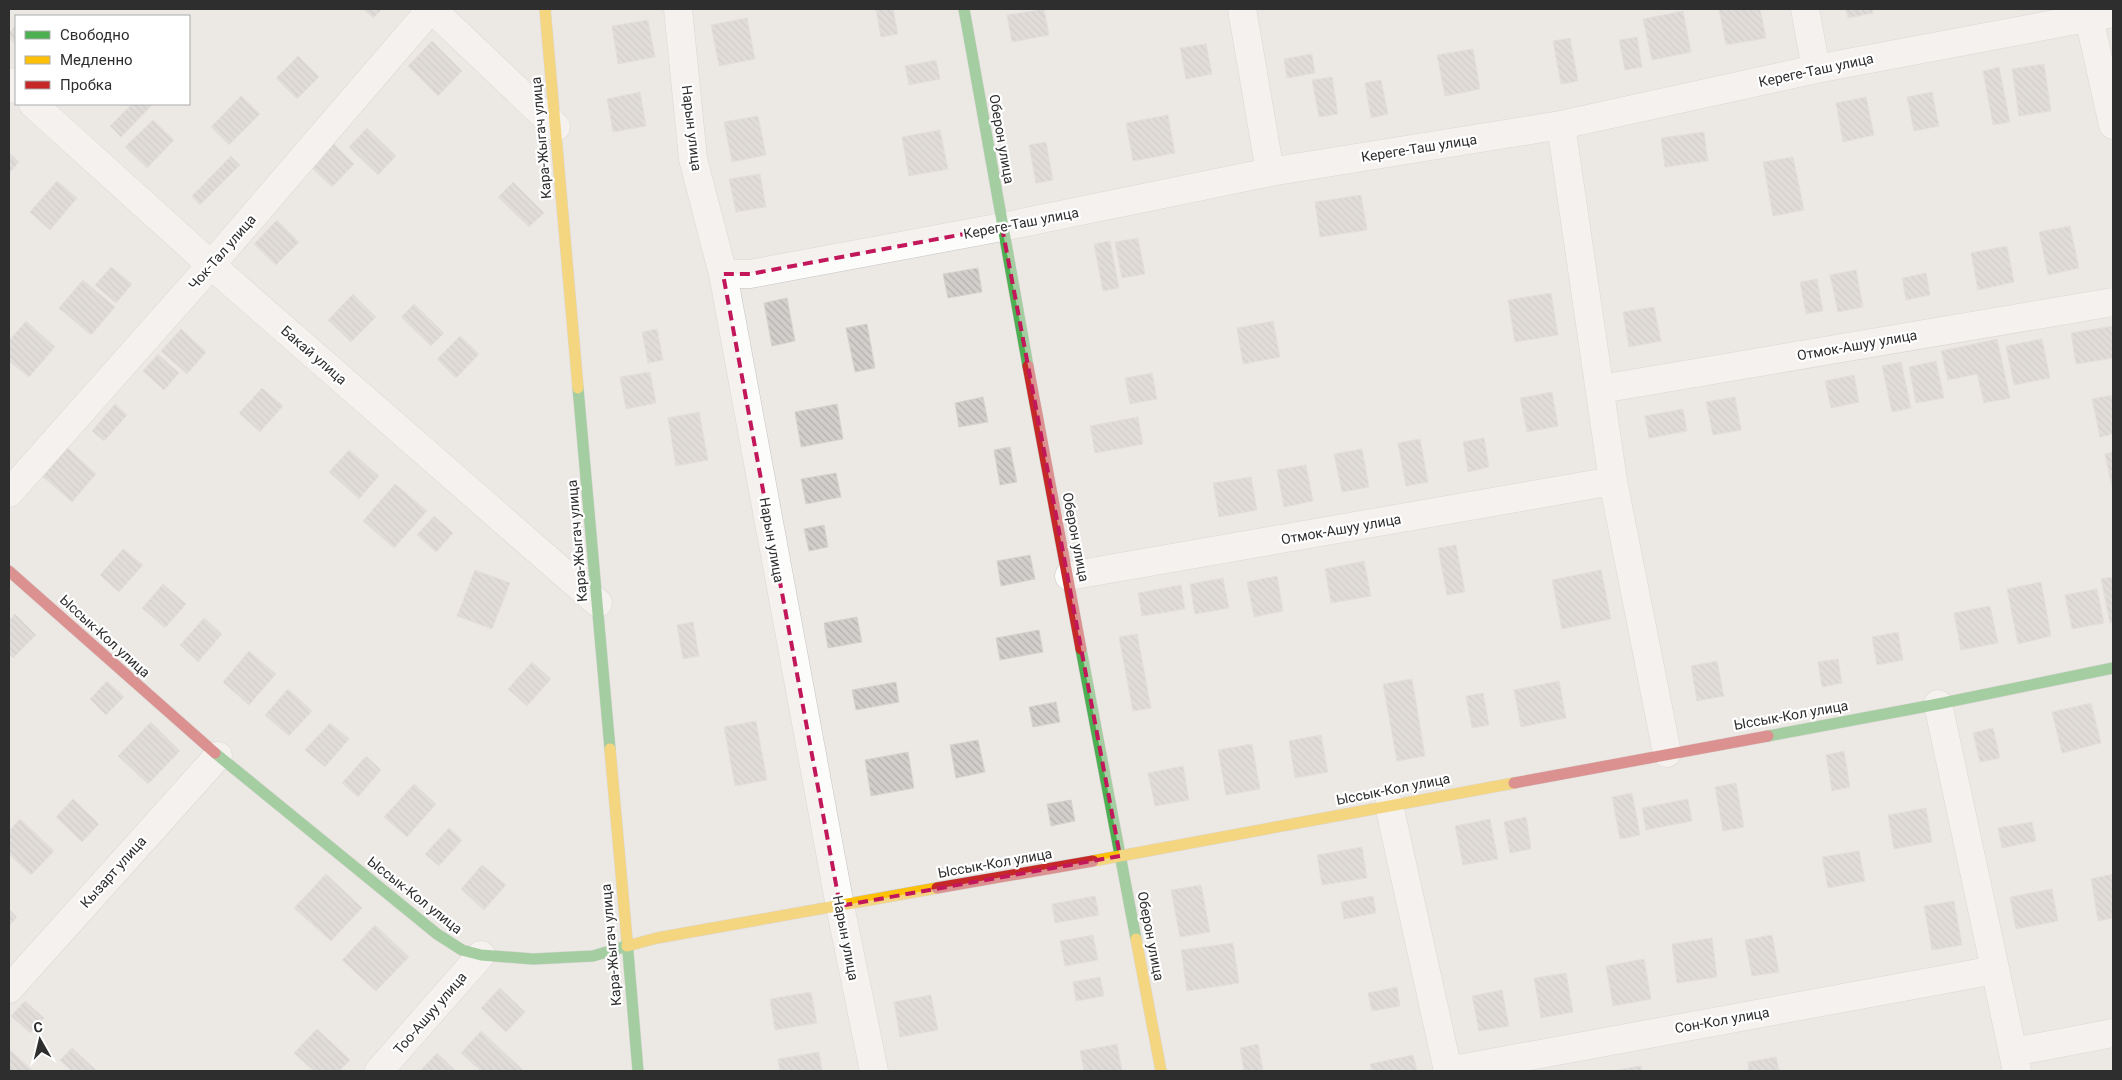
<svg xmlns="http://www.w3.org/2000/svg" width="2122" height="1080" font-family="Roboto,sans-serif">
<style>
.building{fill:url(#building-back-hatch);stroke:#d7d4d0}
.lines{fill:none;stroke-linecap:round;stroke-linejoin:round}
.street-casing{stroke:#c5c4c5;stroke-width:29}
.fast-casing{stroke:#c5c4c5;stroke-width:12}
.slow-casing{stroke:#c5c4c5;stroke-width:12}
.jam-casing{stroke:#c5c4c5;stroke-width:12}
.street{stroke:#fcfcfb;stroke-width:28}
.fast{stroke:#4caf50;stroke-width:11}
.slow{stroke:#ffc107;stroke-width:11}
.jam{stroke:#c62828;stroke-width:11}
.marked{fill:none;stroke:#c2185b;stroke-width:4;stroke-dasharray:10 6;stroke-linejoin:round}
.labels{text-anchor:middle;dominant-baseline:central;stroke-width:4.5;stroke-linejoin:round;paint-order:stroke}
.street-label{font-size:14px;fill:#2e2e2e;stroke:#fff}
</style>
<defs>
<pattern id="building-back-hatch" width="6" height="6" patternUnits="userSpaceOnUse" patternTransform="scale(1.25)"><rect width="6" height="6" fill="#d1cecb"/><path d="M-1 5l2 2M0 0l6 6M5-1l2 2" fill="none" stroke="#b4b1af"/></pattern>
</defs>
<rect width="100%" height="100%" fill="#ece8e4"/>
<path class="building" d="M364,9H382L373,18Z
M876,9H893L898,34L881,37Z
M1044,9L1049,35L1012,42L1007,15Z
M1719,9H1760L1766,38L1726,45Z
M1846,9H1872L1873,13L1848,18Z
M1683,11L1691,52L1652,60L1643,19Z
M747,18L755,59L719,66L711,25Z
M648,20L655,57L618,64L612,26Z
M16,25V45L9,37V33Z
M1637,37L1642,67L1625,70L1619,40Z
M1570,38L1578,81L1561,84L1553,41Z
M432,41L462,71L438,96L408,66Z
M1206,44L1212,74L1186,79L1180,48Z
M1473,49L1480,89L1445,96L1437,55Z
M1312,54L1315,73L1287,78L1284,59Z
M298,56L319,77L297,99L276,78Z
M936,60L940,79L909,85L905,66Z
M2044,64L2051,111L2019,116L2012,69Z
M1999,67L2010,122L1993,125L1983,71Z
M1332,77L1338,114L1319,117L1312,80Z
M1381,80L1388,114L1371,118L1365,83Z
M640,92L646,126L613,132L607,99Z
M1932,92L1939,126L1914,131L1907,97Z
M241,96L260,114L229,145L211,127Z
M1866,97L1874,135L1843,142L1836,103Z
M132,104H153L121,137L110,126Z
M1168,115L1175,153L1133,161L1126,123Z
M758,116L766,155L732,162L724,122Z
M153,120L174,140L147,168L125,147Z
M367,128L396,156L378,175L349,147Z
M940,130L948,169L909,176L902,137Z
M1704,132L1708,161L1665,167L1661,138Z
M1046,142L1053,180L1036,183L1029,145Z
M334,144L354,164L332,187L311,167Z
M9,153L19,162L9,173Z
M231,156L240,165L200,205L192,196Z
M1793,157L1804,210L1773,216L1763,162Z
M760,174L766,207L736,212L729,179Z
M57,181L77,198L50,230L30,212Z
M513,182L544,213L529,227L498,197Z
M1361,195L1367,230L1320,237L1315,202Z
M277,220L299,242L276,265L254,244Z
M2070,226L2079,268L2048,275L2039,232Z
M1138,238L1145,274L1122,278L1115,242Z
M1110,241L1119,288L1103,291L1094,244Z
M2007,246L2014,282L1978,290L1971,253Z
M111,267L132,284L116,303L95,285Z
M978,268L982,292L948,298L943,274Z
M1856,270L1863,307L1838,312L1830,275Z
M1926,273L1930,295L1906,300L1902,278Z
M1817,279L1823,311L1806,314L1800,282Z
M83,280L115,307L91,335L59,308Z
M1551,293L1558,335L1515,342L1508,300Z
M353,294L376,317L351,342L328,320Z
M787,298L795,341L772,346L764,303Z
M414,304L444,333L431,346L401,317Z
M1654,307L1661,341L1629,347L1623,312Z
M26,321L55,347L29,377L9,361V341Z
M1273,321L1280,357L1243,364L1237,328Z
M867,324L875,368L855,372L846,328Z
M2113,326V358L2076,364L2071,333Z
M181,329L206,352L187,374L161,351Z
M657,329L663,360L648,363L642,332Z
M460,336L479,354L456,378L437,359Z
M1997,339L2010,398L1984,403L1977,374L1948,380L1941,351Z
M2042,339L2050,378L2014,385L2006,346Z
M158,354L179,373L164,390L143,371Z
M1936,361L1944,398L1916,403L1909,367Z
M1901,362L1911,408L1892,412L1882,366Z
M650,372L656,403L626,409L620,377Z
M1152,373L1157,399L1130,404L1125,378Z
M1854,375L1859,402L1831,408L1825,381Z
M262,388L283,406L260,432L239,413Z
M1552,392L1558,426L1527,432L1520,398Z
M2113,395V434L2100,437L2092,399Z
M983,397L988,422L959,427L955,403Z
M1735,397L1741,430L1713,435L1706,402Z
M115,404L127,415L104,441L92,431Z
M837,404L843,439L801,447L795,412Z
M1683,409L1687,431L1649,438L1645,416Z
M699,412L708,460L676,466L668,418Z
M1138,417L1143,444L1095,453L1090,426Z
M1484,438L1489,467L1468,472L1463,442Z
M1420,439L1428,482L1406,486L1398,443Z
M65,446L96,474L72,502L41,475Z
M1010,447L1017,482L1000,485L994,450Z
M1362,449L1369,487L1342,492L1334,454Z
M349,450L379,476L359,499L329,472Z
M2113,452V487H2112L2105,454Z
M1306,465L1313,501L1284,507L1277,470Z
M836,473L841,497L806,504L801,479Z
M1251,477L1257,510L1219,517L1213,483Z
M395,484L427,511L394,548L363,521Z
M434,516L453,533L436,552L417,535Z
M824,525L828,547L809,551L804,529Z
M1456,545L1465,592L1447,595L1438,548Z
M123,549L143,565L119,592L100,575Z
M1030,555L1035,579L1001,586L997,561Z
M1364,561L1371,596L1331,603L1325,569Z
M475,570L510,583L492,629L457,616Z
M1601,570L1611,619L1562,629L1552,580Z
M1277,576L1283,611L1254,617L1247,582Z
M2113,577V622L2110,623L2101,579Z
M1223,578L1229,608L1195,614L1190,584Z
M2041,582L2051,636L2018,644L2007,589Z
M163,584L186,604L165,628L142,608Z
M1181,585L1185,609L1142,616L1138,593Z
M2097,589L2104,623L2072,629L2065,595Z
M1990,606L1998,643L1961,650L1954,613Z
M15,614L36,635L13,658L9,654V621Z
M857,617L862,642L828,648L824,623Z
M204,618L222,634L198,662L180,645Z
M693,622L699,656L683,659L677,625Z
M1039,630L1043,652L1000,660L996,638Z
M1898,632L1903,660L1877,665L1872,637Z
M1137,634L1151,708L1133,711L1119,637Z
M249,651L276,674L249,705L223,682Z
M1838,659L1842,683L1822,687L1818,662Z
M1717,661L1724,696L1697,701L1691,666Z
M532,662L551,679L527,706L508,689Z
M1412,679L1425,756L1397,761L1383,684Z
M107,681L124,697L106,715L90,699Z
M1559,681L1566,718L1521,727L1514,690Z
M896,682L899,702L856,710L852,690Z
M288,689L312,711L289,736L265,715Z
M1483,693L1489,725L1472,728L1466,696Z
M1056,702L1060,722L1033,727L1029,707Z
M2091,703L2101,743L2062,753L2052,712Z
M756,721L767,780L735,786L724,727Z
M151,722L180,751L148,784L118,756Z
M330,723L349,739L325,767L305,750Z
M1993,728L2000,758L1980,762L1973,733Z
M1321,735L1328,772L1295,778L1289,741Z
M978,740L985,772L956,778L950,745Z
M1252,744L1260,789L1226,795L1218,750Z
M1844,751L1850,787L1832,791L1826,755Z
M908,752L914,788L871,796L865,760Z
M366,756L381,770L358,797L342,783Z
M1183,766L1189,800L1155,806L1148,773Z
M1736,783L1744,827L1723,831L1715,787Z
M414,784L436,804L407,837L384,817Z
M1632,793L1640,835L1620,839L1612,797Z
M73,799L99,824L82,842L56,817Z
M1688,799L1692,821L1646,830L1642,808Z
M1071,800L1075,821L1051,826L1047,804Z
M1926,808L1932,842L1894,849L1888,815Z
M1526,817L1531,849L1510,853L1504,822Z
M20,819L54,851L31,875L9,854V831Z
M1490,819L1498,859L1463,865L1455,826Z
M2032,822L2036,841L2002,848L1998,828Z
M449,828L462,840L439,866L425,854Z
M1362,847L1367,878L1322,885L1317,855Z
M1859,851L1865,881L1828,888L1822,857Z
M482,865L506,885L484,910L461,889Z
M326,874L362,908L331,941L294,908Z
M2113,874V918L2098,921L2091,879Z
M1201,885L1210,932L1180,937L1171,890Z
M2052,889L2058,921L2016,929L2010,897Z
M1095,896L1099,915L1055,923L1052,904Z
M1373,896L1376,913L1344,919L1341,902Z
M1954,901L1962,945L1932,950L1924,906Z
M9,909L17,917L9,926Z
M375,925L409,957L376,991L342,960Z
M1093,935L1098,960L1065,966L1060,941Z
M1772,935L1779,972L1752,976L1745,940Z
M1712,938L1717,977L1677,983L1672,944Z
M1233,943L1239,983L1187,991L1181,950Z
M1644,959L1651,999L1613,1006L1606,966Z
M1566,973L1573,1012L1541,1018L1534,978Z
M1100,977L1104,996L1076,1001L1073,982Z
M1397,987L1400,1006L1372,1011L1368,993Z
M500,988L525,1012L506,1032L481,1008Z
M1502,990L1509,1026L1479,1031L1472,996Z
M811,992L817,1023L775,1030L770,999Z
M931,995L938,1030L900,1037L894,1002Z
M25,1001L44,1018L30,1033L11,1016Z
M317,1029L350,1060L339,1071H314L294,1053Z
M481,1031L524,1071H481L461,1053Z
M1117,1044L1122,1071H1084L1080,1051Z
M1258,1044L1263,1071H1244L1240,1048Z
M72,1048L96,1070L94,1071H72L60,1060Z
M9,1049L32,1070L31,1071H9Z
M819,1052L822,1071H780L778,1059Z
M437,1053L456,1071H420Z
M1413,1055L1417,1071H1372L1370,1064Z
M1776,1057L1779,1071H1749L1748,1062Z
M1641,1066L1642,1071H1612Z"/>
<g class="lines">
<defs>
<path id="street" d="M432,9L556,127
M678,9L693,159L723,274L840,906L874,1071
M1242,9L1270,172
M1805,9L1816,69
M2087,9L2113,125
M9,82L16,89
M33,104L211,265L598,603
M1561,125L1613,481L1667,753
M723,274H750L1002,227L1270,172L1561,125L1816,69L2113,13
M1601,389L2113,302
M9,493L211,265L431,9
M1069,576L1613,481
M1938,704L2017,1071
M1389,805L1448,1071
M9,989L218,756
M2013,1052L2113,1033
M379,1071L481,955
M1448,1071L1995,970"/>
<path id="fast" d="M964,9L1028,366
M578,388L610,749
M1081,649L1136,939
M1768,736L1938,704L2113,668
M215,753L437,934L462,950L481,955L533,959L593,956L627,946
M627,940L638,1071"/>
<path id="slow" d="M545,9L578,388
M610,749L627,940
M1093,861L1514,783
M1136,939L1161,1071
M627,946L657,938L937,888"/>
<path id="jam" d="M1028,366L1081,649
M9,571L215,753
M1514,783L1768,736
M937,888L1093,861"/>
</defs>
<use href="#street" class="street-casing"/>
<use href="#fast" class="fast-casing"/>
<use href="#slow" class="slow-casing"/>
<use href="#jam" class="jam-casing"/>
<use href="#street" class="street"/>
<use href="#fast" class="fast"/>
<use href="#slow" class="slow"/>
<use href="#jam" class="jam"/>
</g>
<path d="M0 0H2122V1080H0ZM1002,227L1120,856L840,906L723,274H750Z" fill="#ece8e4" fill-opacity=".55" fill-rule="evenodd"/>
<path class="marked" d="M1002,227L1120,856L840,906L723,274H750Z"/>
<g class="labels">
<g class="street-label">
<text transform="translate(1816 70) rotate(-12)">Кереге-Таш улица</text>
<text transform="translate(692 128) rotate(83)">Нарын улица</text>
<text transform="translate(541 138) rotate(-95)">Кара-Жыгач улица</text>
<text transform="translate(1002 139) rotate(80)">Оберон улица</text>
<text transform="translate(1419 148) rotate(-9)">Кереге-Таш улица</text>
<text transform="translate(1021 223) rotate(-11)">Кереге-Таш улица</text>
<text transform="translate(222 252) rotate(-49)">Чок-Тал улица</text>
<text transform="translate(1857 345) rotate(-10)">Отмок-Ашуу улица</text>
<text transform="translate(314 355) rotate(41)">Бакай улица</text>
<text transform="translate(1341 529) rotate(-10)">Отмок-Ашуу улица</text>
<text transform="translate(1076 537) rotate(79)">Оберон улица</text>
<text transform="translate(772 540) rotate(80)">Нарын улица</text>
<text transform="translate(577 541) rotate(-95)">Кара-Жыгач улица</text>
<text transform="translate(105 636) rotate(42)">Ыссык-Кол улица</text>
<text transform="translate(1791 715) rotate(-10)">Ыссык-Кол улица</text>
<text transform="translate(1393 789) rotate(-11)">Ыссык-Кол улица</text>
<text transform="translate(995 863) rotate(-10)">Ыссык-Кол улица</text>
<text transform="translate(113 872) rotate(-48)">Кызарт улица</text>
<text transform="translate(415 895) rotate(38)">Ыссык-Кол улица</text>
<text transform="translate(1151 936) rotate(79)">Оберон улица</text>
<text transform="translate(846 938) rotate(79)">Нарын улица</text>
<text transform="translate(611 945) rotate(-95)">Кара-Жыгач улица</text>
<text transform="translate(430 1013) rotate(-49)">Тоо-Ашуу улица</text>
<text transform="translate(1722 1020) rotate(-10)">Сон-Кол улица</text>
</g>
</g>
<rect width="2122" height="1080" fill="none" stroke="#2e2e2e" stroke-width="20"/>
<rect x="15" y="15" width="175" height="90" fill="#ffffff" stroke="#ababab"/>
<rect x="25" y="31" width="25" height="8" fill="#4caf50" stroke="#ababab"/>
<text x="60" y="40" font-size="15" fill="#2e2e2e">Свободно</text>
<rect x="25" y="56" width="25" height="8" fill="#ffc107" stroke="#ababab"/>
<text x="60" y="65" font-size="15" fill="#2e2e2e">Медленно</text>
<rect x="25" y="81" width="25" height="8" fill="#c62828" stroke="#ababab"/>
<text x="60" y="90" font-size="15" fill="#2e2e2e">Пробка</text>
<g transform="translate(40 1040) rotate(352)" stroke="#ffffff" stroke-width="4" paint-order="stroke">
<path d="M0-4L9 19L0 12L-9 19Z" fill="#2e2e2e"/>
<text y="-8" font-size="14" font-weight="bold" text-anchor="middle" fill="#2e2e2e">С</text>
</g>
</svg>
